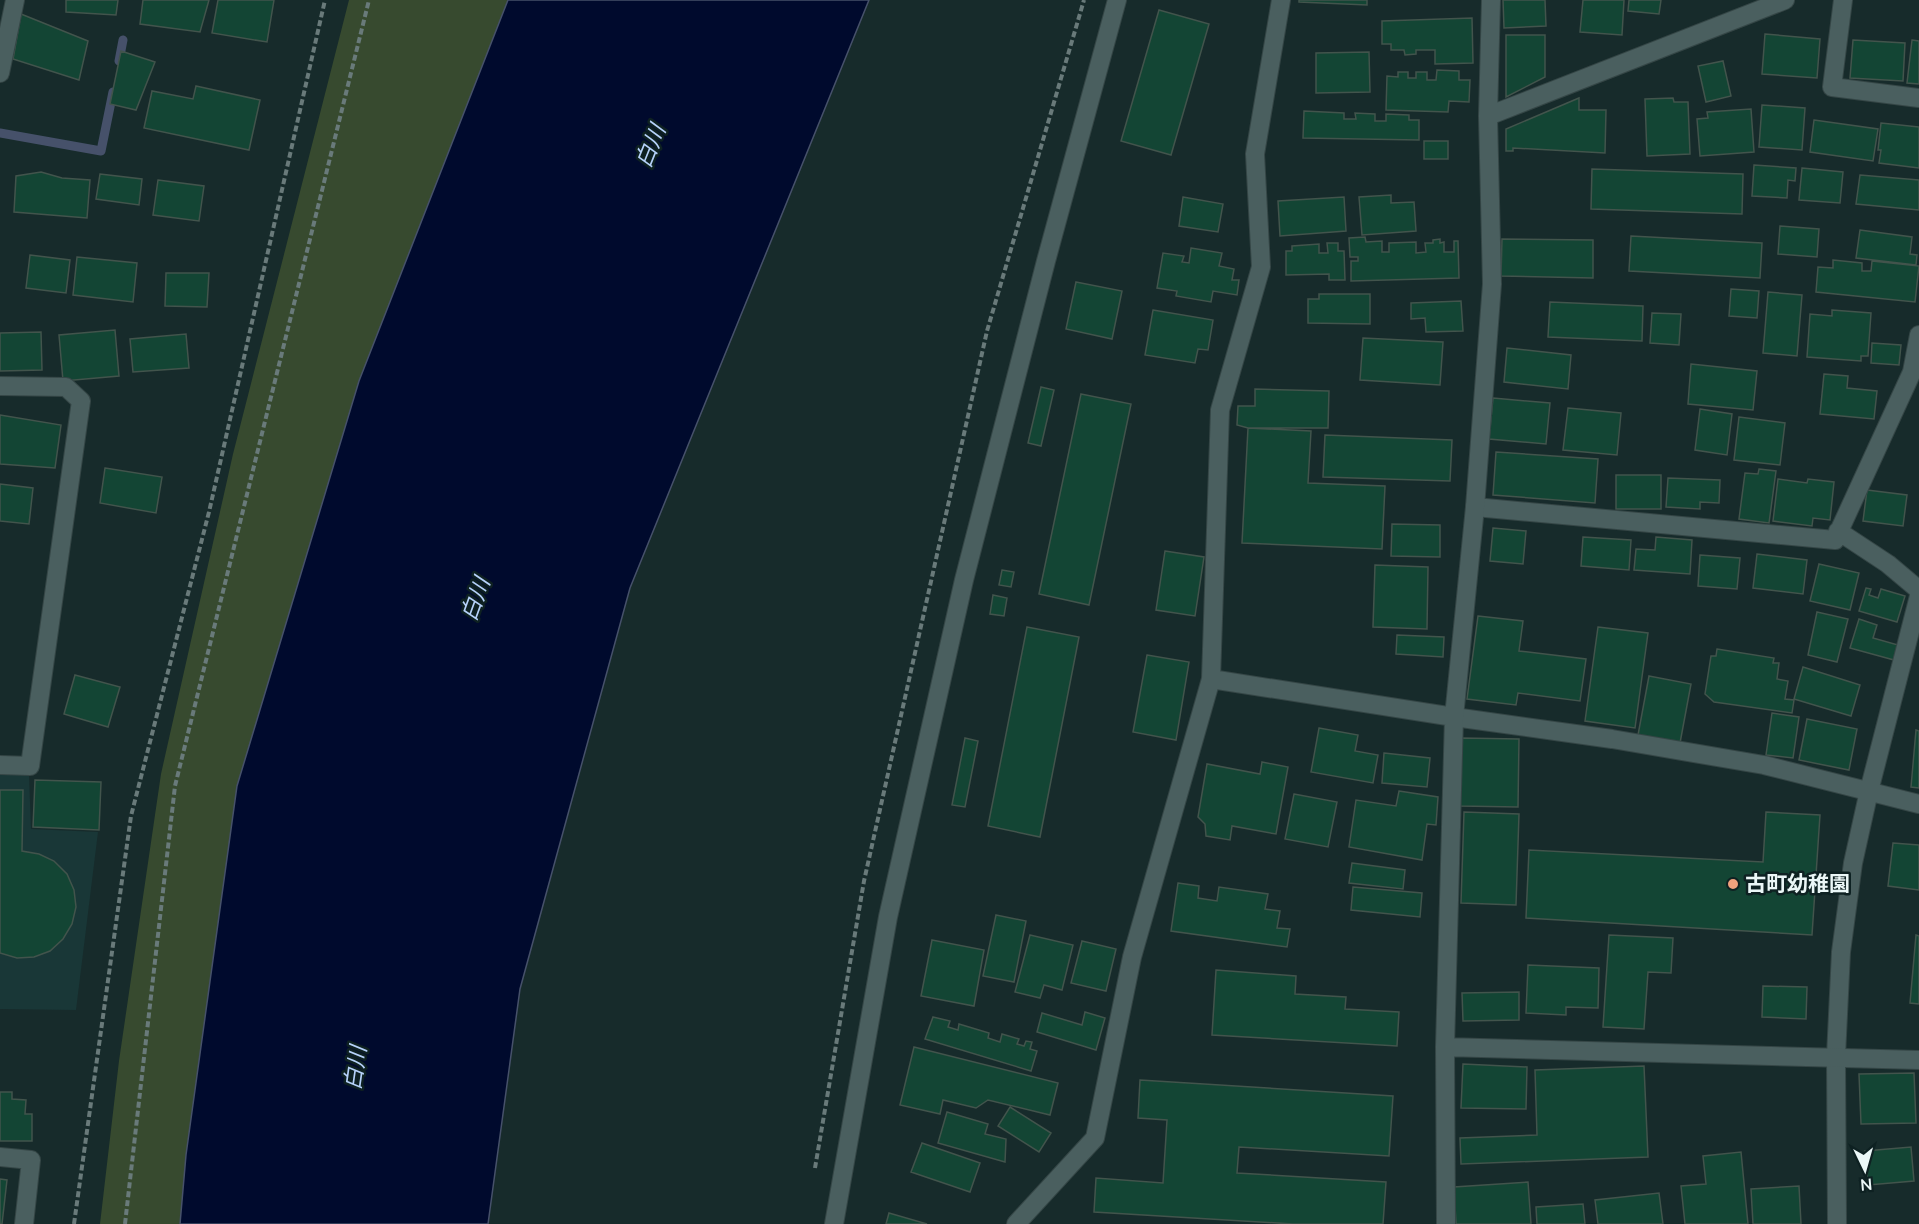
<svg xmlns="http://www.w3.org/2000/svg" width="1919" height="1224" font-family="'Nunito Sans','Noto Sans JP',sans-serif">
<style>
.built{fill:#193737}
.green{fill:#374a2f}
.water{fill:#000a2d;stroke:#46516a;stroke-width:1.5}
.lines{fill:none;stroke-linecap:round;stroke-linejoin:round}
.stream{stroke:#46516a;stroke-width:9}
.building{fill:#134534;stroke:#42544c;stroke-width:1.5}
.service-casing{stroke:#354646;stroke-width:20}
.minor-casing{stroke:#354646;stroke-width:20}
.path{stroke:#697a7a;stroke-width:4;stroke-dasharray:6 3;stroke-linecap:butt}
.service{stroke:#4a5f5f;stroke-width:18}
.minor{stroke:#4a5f5f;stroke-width:18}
.poi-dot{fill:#f1a17d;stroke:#0e2122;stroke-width:2}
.labels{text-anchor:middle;stroke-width:5;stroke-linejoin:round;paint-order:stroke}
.poi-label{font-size:21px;font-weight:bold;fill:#ebf7f7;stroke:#0e2122;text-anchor:start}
.water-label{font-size:22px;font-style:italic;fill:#b6d2fa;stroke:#0e2122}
</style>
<rect width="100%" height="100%" fill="#172b2b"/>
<path class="built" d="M0,775h29l2,54 67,3 -22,178 -76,-1z"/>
<path class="green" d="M349,0h159l-149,381 -122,405 -49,438h-88l19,-163 42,-287 72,-320z"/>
<path class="water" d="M508,0h361l-239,588 -110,401 -32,235h-308l6,-69 51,-369 122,-405z"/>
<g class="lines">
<path class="stream" d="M119,61l4,-21
M0,133l101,18 12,-59"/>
</g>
<path class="building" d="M66,0h52l-2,15 -50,-3z
M143,0h66l-9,32 -60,-8z
M218,0h56l-7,42 -55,-9z
M1299,0h68v5l-68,-3z
M1503,0h42l1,26 -42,2z
M1583,0h41l-2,35 -42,-3z
M1629,0h32l-2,14 -31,-3z
M1159,10l50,14 -38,131 -50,-14z
M21,14l67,27 -9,39 -66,-21z
M1472,18l1,45 -38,1v-14h-19v4l-11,1 -1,-5h-13v-6h-9v-23z
M1765,34l55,5 -3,39 -55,-4z
M1506,35h39v42l-39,20z
M1853,40l52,3 -2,38 -53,-3z
M1912,40l7,1v43l-12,-1z
M121,51l34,11 -19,48 -26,-6z
M1369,52l1,40 -54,1v-40z
M1723,61l8,35 -25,6 -8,-36z
M1437,70l22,1v9h11l-1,22 -20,-1 -1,11 -62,-2 1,-34 11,1v-5h10v6h8v-6h11v8h9z
M196,86l64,14 -11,50 -105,-22 8,-37 41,8z
M1579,98v12h27l-1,43 -92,-5v3h-7v-22z
M1673,98l1,4h14l2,52 -43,2 -2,-57z
M1762,105l43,3 -3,42 -43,-3z
M1751,109l3,43 -54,4 -3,-37 11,-1 -1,-6z
M1304,111l40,2v6h12l-1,-6 20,1v7h11v-7l23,1v5h10v20l-116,-2z
M1814,120l64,9 -5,32 -63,-9z
M1881,123l38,4v41l-40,-5 2,-13h-3z
M1424,141h24v18h-24z
M1754,165l42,3 -1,13 -7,-1 -1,18 -35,-2z
M1802,168l41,4 -3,31 -41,-3z
M1592,169l151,5 -1,40 -151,-5z
M41,172l21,6 28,2 -3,38 -73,-6 2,-36z
M100,174l42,5 -3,26 -43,-6z
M1860,175l59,5v30l-63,-6z
M158,180l46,6 -5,35 -46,-6z
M1391,195v8l23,-1 2,29 -54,4 -3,-38z
M1183,197l40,7 -5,28 -39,-6z
M1344,197l2,34 -66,5 -2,-35z
M1780,226l39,3 -2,28 -39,-3z
M1860,230l52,7 -2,17 7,1 -1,10 -60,-7z
M1631,236l131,7 -2,35 -131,-7z
M1365,237l1,5 16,-1v11h7v-9l27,-1v11l10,-1 -1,-9h8v-3l7,-1v4l4,-1v10h10v-11h4l1,37 -108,3v-20h7v-4h-8l-1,-19z
M1502,239l91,1v38l-92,-2z
M1327,243h11v8h6l1,29h-16v-6l-43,1v-24h6v-5l27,-2v9h9z
M1191,248l31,5 -3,13 15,3 -2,11h7l-2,15 -24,-4 -2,11 -35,-6 1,-5 -20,-3 6,-35 21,3 -2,6 7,1z
M30,255l40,5 -4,33 -40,-5z
M77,257l60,6 -4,39 -60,-7z
M1833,260l29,3v8h9l1,-10 47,5 -4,36 -99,-10 2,-25 15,1z
M166,273h43l-2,34 -42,-1z
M1076,282l46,9 -10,48 -46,-10z
M1731,289l28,2 -2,27 -28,-2z
M1768,292l34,3 -5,61 -34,-3z
M1319,294h51v30l-62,-1v-24h11z
M1461,301l2,30 -37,1 -1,-14 -14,1v-16z
M1550,302l93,4 -1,35 -94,-4z
M1153,310l60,10 -5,30 -10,-1 -3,14 -50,-8z
M1832,310l39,3 -3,43h-7v5l-54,-4 3,-43 22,2z
M1652,313l29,1 -2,31 -29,-2z
M115,330l4,46 -56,5 -4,-46z
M41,332l1,38 -42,1v-38z
M186,334l3,34 -56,4 -3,-33z
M1363,338l80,4 -3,43 -80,-5z
M1872,343l29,2 -2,20 -28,-2z
M1507,348l64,7 -3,34 -64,-7z
M1691,364l66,7 -4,39 -65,-6z
M1824,374l24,2 -1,12 30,3 -3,28 -54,-5z
M1041,387l13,3 -13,56 -13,-3z
M1255,389l74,2 -1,37h-80l-11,-3 1,-19h17z
M1081,394l50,10 -42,201 -50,-11z
M1493,398l57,5 -4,41 -57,-5z
M1568,408l53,5 -4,42 -54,-5z
M1700,409l32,5 -5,41 -32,-5z
M0,415l61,10 -6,43 -55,-4z
M1739,417l46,6 -5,42 -46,-5z
M1248,428l63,3 -3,52 77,3 -3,63 -140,-6z
M1325,435l127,5 -2,41 -127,-4z
M1496,452l102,7 -3,44 -102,-8z
M105,468l57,9 -6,36 -56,-10z
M1759,469l17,2 -7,52 -30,-4 6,-46 13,1z
M1616,475h45v34h-45z
M1668,478l52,2 -1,23 -19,-1v7l-34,-2z
M1778,479l29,4 1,-4 26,3 -4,38 -17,-2 -1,8 -39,-5z
M0,484l33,4 -4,36 -29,-3z
M1867,490l40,5 -4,31 -40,-5z
M1392,524l48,1v32l-49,-1z
M1493,528l33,3 -3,33 -33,-3z
M1583,537l48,3 -2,30 -48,-4z
M1656,537l36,3 -2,34 -56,-4 2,-21 19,1z
M1165,551l39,6 -9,59 -39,-6z
M1757,554l50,6 -4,34 -50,-6z
M1700,555l40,3 -3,31 -39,-3z
M1819,564l40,9 -9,37 -40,-9z
M1375,565l53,2 -1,62 -54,-2z
M1002,570l12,2 -3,15 -12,-2z
M1866,588l5,1 -2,6 9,3 3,-9 24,7 -8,26 -38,-11z
M993,595l14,3 -3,18 -14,-2z
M1817,612l31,7 -11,43 -29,-7z
M1478,616l45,5 -4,30 67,8 -6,42 -62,-8 -2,12 -49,-6z
M1859,619l18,6 -4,13 25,7 -4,15 -44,-12z
M1027,627l52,10 -39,200 -52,-11z
M1598,627l50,6 -13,95 -50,-7z
M1397,635l47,2 -1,20 -47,-3z
M1717,649l57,9 -1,5h6l-2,16 11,2 -3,18 9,1 -2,13 -78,-11 -9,-8 6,-38h5z
M1147,655l42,7 -13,78 -43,-8z
M1803,667l57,18 -9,31 -57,-17z
M75,675l45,12 -12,40 -44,-13z
M1649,676l42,8 -11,59 -42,-8z
M1772,713l27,4 -6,41 -27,-3z
M1807,719l50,10 -8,41 -50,-10z
M1319,728l39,7 -3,16 23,4 -5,28 -62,-11z
M1916,730l3,1v57l-8,-1z
M965,738l13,3 -13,66 -13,-2z
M1461,738l58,1 -1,68 -58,-1z
M1384,753l46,5 -3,29 -45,-4z
M1262,762l26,5 -12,67 -44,-8 -2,14 -24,-4 -1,-12 -7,-7 9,-53 53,10z
M35,780l66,2 -2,48 -66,-3z
M0,790h23l-1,61 17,3 15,7 13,13 7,16 2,17 -4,17 -9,15 -13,12 -16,6 -17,1 -17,-5z
M1399,791l39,6 -2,28 -9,-1 -5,36 -73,-13 7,-47 40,6z
M1294,794l43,8 -9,45 -43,-8z
M1464,812l55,2 -3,91 -55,-2z
M1766,812l54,3 -8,120 -286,-17 3,-68 234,12z
M1893,843l26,2v45l-31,-4z
M1352,863l53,7 -2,19 -54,-6z
M1178,883l21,3 -1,12 19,3 2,-14 49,7 -3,15 15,2 -3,17 13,1 -3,18 -116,-16z
M1353,887l69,6 -2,24 -69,-7z
M996,915l30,6 -12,61 -31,-6z
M1030,935l43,10 -11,45 -18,-5 -4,13 -25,-6z
M1609,935l64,3 -2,35 -23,-1 -4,57 -41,-2z
M1916,935l3,1v68l-9,-1z
M932,940l52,10 -10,56 -53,-10z
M1082,941l34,8 -10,42 -35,-8z
M1528,965l71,3 -1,40 -32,-1v8l-40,-2z
M1216,970l80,6 -1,18 51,3 -1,12 54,3 -2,34 -185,-11z
M1763,986l44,1 -1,32 -44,-2z
M1519,992v28l-56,1 -1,-28z
M1085,1012l20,6 -9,32 -59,-18 5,-19 40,12z
M933,1017l17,4 -2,6 10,3 1,-6 30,9 -1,5 12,4 2,-8 17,5 -2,5 7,2 2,-5 6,1 -2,7 7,2 -6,20 -106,-32z
M914,1047l144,36 -8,32 -62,-15 -12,8 -33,-8 -3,14 -40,-9z
M1463,1064l64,3 -1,42 -65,-1z
M1644,1066l4,91 -187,7 -1,-26 77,-3 -2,-65z
M1914,1073l2,50 -55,1 -2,-50z
M1140,1080l253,16 -4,60 -150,-9 -2,26 149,9 -3,42h-90l-199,-12 2,-34 67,5 4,-63 -29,-2z
M0,1092h12v7l14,1 -1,14h7v27h-32z
M1010,1107l41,26 -12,19 -41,-26z
M947,1112l41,12 -3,10 21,5 -1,23 -67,-19z
M922,1143l58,20 -10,29 -59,-20z
M1911,1147l3,34 -46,4 -3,-34z
M1741,1152l7,72h-63l-4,-38 25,-2 -3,-28z
M0,1179l7,1 -5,44h-2z
M1528,1182l3,42h-75l-2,-37z
M1799,1186l2,38h-48l-2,-35z
M1659,1193l4,31h-65l-3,-24z
M1583,1204l2,20h-48l-1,-17z
M889,1213l38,11h-41z"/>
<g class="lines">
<g class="service-casing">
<path id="service" d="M1475,507l360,33 77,-168 7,-37
M1838,531l50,33 31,26
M1454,717l158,22 152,26 155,39
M1837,1224l-1,-168 5,-104 12,-89 16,-72 50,-195"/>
</g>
<g class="minor-casing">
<path id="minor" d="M1843,0l-11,87 87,11
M0,73l15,-73
M1488,116l297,-116
M0,386l66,1 15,14 -51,365 -30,-1
M1211,679l243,38
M1445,1047l474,13
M0,1157l31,3 -7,64
M834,1224l54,-307 76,-337 82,-319 71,-261
M1016,1224l79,-86 37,-181 79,-278 9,-269 41,-143 -6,-113 26,-154
M1446,1224l-1,-177 9,-330 21,-210 17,-223 -4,-168 3,-116"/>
</g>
<path class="path" d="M815,1168l49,-287 123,-550 97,-331
M74,1224l57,-408 78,-304 116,-512
M125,1224l50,-438 194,-786"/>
<use href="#service" class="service"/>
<use href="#minor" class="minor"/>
</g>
<circle class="poi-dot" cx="1733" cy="884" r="6"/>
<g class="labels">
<g class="poi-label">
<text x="1745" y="891">古町幼稚園</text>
</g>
<g class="water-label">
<text transform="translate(650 146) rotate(-68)" y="8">白川</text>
<text transform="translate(475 599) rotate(-70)" y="8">白川</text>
<text transform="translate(355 1068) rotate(-82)" y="8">白川</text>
</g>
</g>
<g transform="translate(1865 1170) rotate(175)" stroke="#0e2122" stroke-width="4.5" paint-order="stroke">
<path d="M0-4.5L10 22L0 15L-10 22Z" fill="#ebf7f7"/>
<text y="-9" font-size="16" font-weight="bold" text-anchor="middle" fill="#ebf7f7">N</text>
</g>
</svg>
